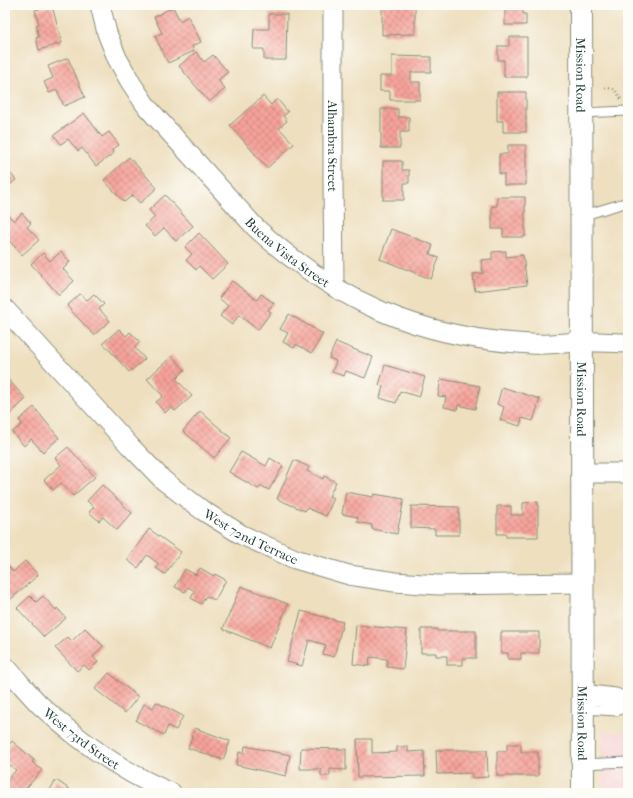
<svg xmlns="http://www.w3.org/2000/svg" width="633" height="798" font-family="'IM FELL French Canon',serif">
<style>
.built{fill:#f7cfd2}
.building{fill:url(#building-cross-hatch)}
.lines{fill:none;stroke-linecap:round;stroke-linejoin:round}
.service-casing{stroke:#868e7a;stroke-width:11}
.minor-casing{stroke:#868e7a;stroke-width:21}
.secondary-casing{stroke:#868e7a;stroke-width:24}
.path{stroke:#868e7a;stroke-width:2.5;stroke-dasharray:1 3;stroke-linecap:butt}
.service{stroke:#fff;stroke-width:9}
.minor{stroke:#fff;stroke-width:19}
.secondary{stroke:#fff;stroke-width:22}
.labels{text-anchor:middle;stroke-width:3;stroke-linejoin:round;paint-order:stroke}
.street-label{font-size:13px;fill:#1f3d34;stroke:#fdfcf7}
</style>
<defs>
<pattern id="building-cross-hatch" width="8" height="8" patternUnits="userSpaceOnUse"><rect width="8" height="8" fill="#f7a39a"/><path d="M0 0l8 8M0 8l8-8" fill="none" stroke="#c7867e"/></pattern>
</defs>
<rect width="100%" height="100%" fill="#fdfcf7"/>
<filter id="ink" filterUnits="userSpaceOnUse"><feTurbulence type="fractalNoise" baseFrequency=".025" numOctaves="2"/><feDisplacementMap in="SourceGraphic" scale="8" xChannelSelector="R" yChannelSelector="G"/><feConvolveMatrix kernelMatrix="1 2 1 2 8 2 1 2 1" color-interpolation-filters="sRGB"/></filter>
<filter id="wash" filterUnits="userSpaceOnUse"><feTurbulence type="fractalNoise" baseFrequency=".012" numOctaves="4" result="noise"/><feDisplacementMap in="SourceGraphic" scale="16" xChannelSelector="R" yChannelSelector="G"/><feGaussianBlur stdDeviation="0.9" result="paint"/><feColorMatrix in="noise" values="0 0 0 0 0 0 0 0 0 0 0 0 0 0 0 0 0 1.4 0 .05"/><feComposite in="paint" operator="in"/></filter>
<g filter="url(#wash)">
<rect width="100%" height="100%" fill="#eedfbf"/>
<path class="built" d="M603,732h25v61h-25z"/>
<g id="blocks">
<path class="building" d="M382,5h33v29l-33,1z
M493,5h30v9h3v11h-21v-16l-12,-1z
M52,6l10,37 -23,7 -3,-12 3,-1 -3,-12 3,-1 -4,-14z
M173,7l7,14 8,-5 13,26 -9,4 2,5 -26,12 -13,-27 7,-3 -8,-16z
M269,14h18l-1,46h-22v-11h-11l1,-20h15z
M509,37h18v40h-23v-17h-6v-14h11z
M196,52l8,10 9,-7 15,17 -10,8 7,9 -16,13 -30,-36z
M392,56l39,1v15h-20v10h9v18h-30v-9h-10v-15h12z
M68,58l17,39 -21,9 -7,-16 -8,3 -5,-11 9,-4 -5,-12z
M497,92h29v40h-23v-11h-6z
M263,96l8,9 6,-6 11,13 -5,4 4,5 -8,7 15,16 -27,24 -37,-43z
M381,109h17v8h11v15h-9v16h-19z
M84,113l18,24 7,-5 10,13 -7,5 2,3 -18,13 -14,-18 -4,3 -10,-12 -7,5 -7,-9z
M508,145h18v40h-22v-11h-5v-20h9z
M129,157l28,31 -17,15 -7,-8 -9,7 -20,-22z
M383,161h19v9h7v13h-5v17h-21z
M5,167l11,13 -11,9z
M165,195l28,31 -17,15 -12,-13 -9,8 -10,-10 10,-9 -6,-7z
M497,197h28v40h-22v-8h-11v-23h5z
M22,213l9,10 -4,4 12,13 -17,15 -17,-19v-19l3,-2 6,6z
M391,229l42,16 -3,9 9,4 -8,21 -51,-20z
M199,233l29,31 -16,15 -13,-13 -3,4 -10,-10 6,-6 -7,-7z
M506,251v6l17,-2 4,30 -52,6 -2,-17 10,-1 -2,-13 11,-1v-7z
M61,252l9,10 -7,7 11,12 -15,14 -28,-31 12,-11 7,8z
M232,281l25,19 4,-6 13,9 -6,7 3,2 -13,18 -19,-15 -7,10 -12,-9 8,-10 -9,-8z
M80,294l7,6 7,-6 10,10 -5,5 11,12 -16,14 -27,-29z
M289,314l34,20 -11,19 -16,-9 -2,4 -11,-6 5,-9 -8,-4z
M119,329l7,7 4,-4 10,10 -6,5 11,12 -16,13 -26,-29z
M336,342l37,15 -8,21 -19,-7 -2,5 -12,-4 4,-11 -7,-3z
M172,356l13,14 -9,9 16,17 -17,15 -4,-4 -6,6 -9,-11 7,-6 -16,-17z
M385,365l40,12 -6,20 -19,-6 -4,12 -16,-5 3,-12 -4,-1z
M5,376l21,23 -21,20z
M441,379l39,7 -5,23 -17,-4 -1,5 -13,-3 2,-10 -8,-1z
M502,387l38,12 -7,22 -11,-3 -2,8 -20,-6 4,-13 -7,-3z
M34,407l25,31 -16,14 -12,-13 -7,7 -12,-14 10,-8 -3,-4z
M200,411l31,27 -17,20 -31,-27z
M68,447l27,30 -22,19 -12,-13 -8,7 -9,-10 17,-15 -6,-7z
M241,452l25,14 4,-8 13,8 -14,24 -8,-4 -3,3 -29,-17z
M294,460l15,7 -2,4 16,8 1,-3 12,6 -7,14 5,2 -8,18 -19,-8 -2,3 -28,-12z
M102,485l30,28 -15,17 -14,-13 -4,4 -10,-9 5,-5 -7,-6z
M346,492l27,5 1,-3 30,5 -7,35 -25,-5v-4l-15,-3 1,-5 -16,-3z
M538,502v35h-32v-3h-9v-28h14v9h12v-12z
M411,506l48,1v28h-24v-6l-24,-1z
M149,529l32,23 -16,22 -9,-6 3,-4 -12,-9 -9,13 -11,-8z
M25,561l13,14 -28,25 -5,-6v-32l8,10z
M200,568l14,8 1,-2 11,6 -11,20 -9,-4 -5,8 -10,-6 4,-7 -7,-4 -3,5 -10,-5 10,-18 11,6z
M241,586l47,18 -18,44 -47,-19z
M30,596l6,6 7,-6 13,14 1,-2 9,10 -22,19 -27,-29z
M301,611l42,11 -9,35 -11,-3 3,-9 -17,-5 -7,26 -15,-4z
M356,625l51,5 -4,39 -16,-2v-8l-17,-2 -1,9 -16,-2z
M85,628l18,18 -10,11 5,5 -9,8 -5,-5 -7,6 -22,-23 13,-11 4,4z
M421,629h16v2h39v27h-13v7h-16v-9h-11v-3h-15z
M501,632h38v21h-18v6h-13v-6h-7z
M109,673l29,24 -13,16 -30,-24z
M156,702l27,14 -7,14 -8,-4 -4,9 -28,-14 8,-17 9,4z
M195,728l35,13 -7,19 -35,-12z
M357,739h15v14l25,-1v-5l11,-1v6l16,-1 1,25 -67,1z
M12,741l22,19 -2,2 10,8 -20,23h-14l-3,-2v-8l11,-13 -11,-9v-11z
M507,744h14v8h17v24h-41v-25h10z
M245,746l45,9 -4,21 -50,-11 3,-13 5,1z
M301,748l45,1v21l-16,-1v7h-9v-7h-21z
M436,750h51l1,27 -16,1v-5l-35,1z
M56,780l19,13h-27z"/>
</g>
</g>
<g filter="url(#ink)">
<use href="#blocks" fill-opacity="0" stroke="#868e7a" stroke-width="1"/>
<g class="lines">
<g class="service-casing">
<path id="service" d="M581,113l47,-2
M581,216l47,-14
M583,709l34,2 11,-5
M582,764l46,-2"/>
</g>
<g class="minor-casing">
<g id="minor">
<path id="s1" d="M100,5l7,28 10,25 14,25 16,24 108,120c82,75 164,111 276,117 16,1 32,-1 48,-2 16,-1 33,1 49,1"/>
<path id="s2" d="M333,5v174l1,108"/>
<path id="s3" d="M5,309l125,137 33,34 39,30 40,25 53,24 54,16 46,7 43,3 143,-2"/>
<path d="M581,473h47"/>
<path id="s4" d="M5,666c12,13 23,27 35,39 39,36 83,68 132,88"/>
<path d="M582,694l33,4 13,6"/>
</g>
</g>
<g class="secondary-casing">
<g id="secondary">
<path id="s5" d="M581,5l2,788"/>
</g>
</g>
<path class="path" d="M605,88c11,0 10,2 16,11"/>
<use href="#service" class="service"/>
<use href="#minor" class="minor"/>
<use href="#secondary" class="secondary"/>
</g>
</g>
<g class="labels">
<g class="street-label">
<text dy="5" stroke="none"><textPath href="#s5" startOffset="70">Mission Road</textPath></text>
<text dy="5" stroke="none"><textPath href="#s2" startOffset="141">Alhambra Street</textPath></text>
<text dy="5" stroke="none"><textPath href="#s1" startOffset="316">Buena Vista Street</textPath></text>
<text dy="5" stroke="none"><textPath href="#s5" startOffset="394">Mission Road</textPath></text>
<text dy="5" stroke="none"><textPath href="#s3" startOffset="338">West 72nd Terrace</textPath></text>
<text dy="5" stroke="none"><textPath href="#s5" startOffset="718">Mission Road</textPath></text>
<text dy="5" stroke="none"><textPath href="#s4" startOffset="106">West 73rd Street</textPath></text>
</g>
</g>
<rect width="633" height="798" fill="none" stroke="#fdfcf7" stroke-width="20"/>
</svg>
